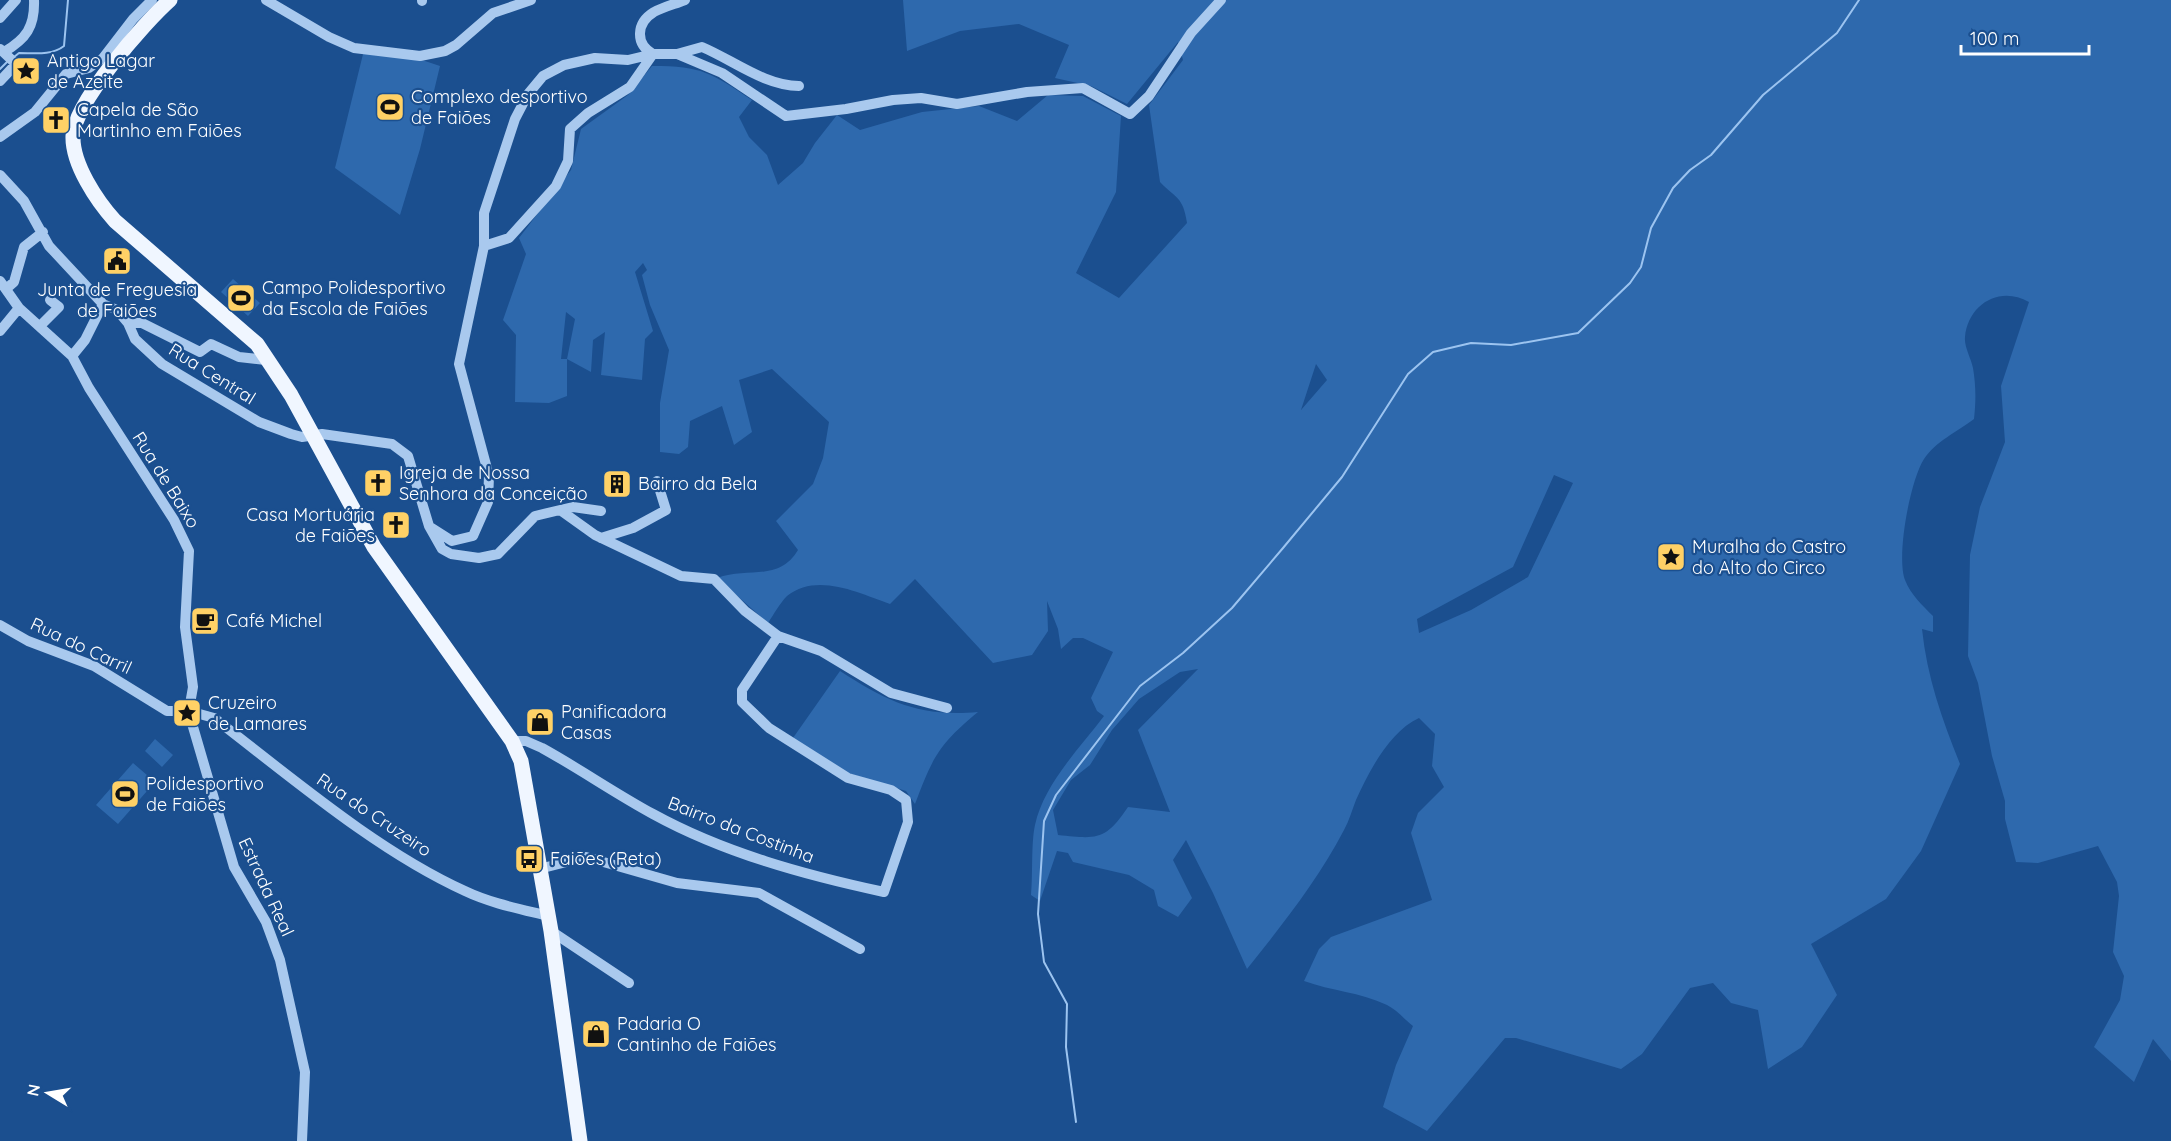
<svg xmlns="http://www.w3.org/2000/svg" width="2171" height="1141" font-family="Quicksand,sans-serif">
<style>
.green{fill:#2e69ad;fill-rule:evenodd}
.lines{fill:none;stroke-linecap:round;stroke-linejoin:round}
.stream{stroke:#9cc4f0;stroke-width:2}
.minor{stroke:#a9c9ee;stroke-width:10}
.major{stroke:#f0f6ff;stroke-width:15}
.labels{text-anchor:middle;stroke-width:4.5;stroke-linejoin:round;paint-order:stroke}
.poi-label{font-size:18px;fill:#fff;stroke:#1b4f8f;text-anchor:start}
.street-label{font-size:18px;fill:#fff;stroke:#1b4f8f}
</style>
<rect width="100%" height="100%" fill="#1b4f8f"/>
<path class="green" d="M903,0h1268v1061l-18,-22 -19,43 -40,-35 26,-47 4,-24 -11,-24 6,-56 -2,-14 -19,-36 -60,17 -22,-1 -11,-43v-18l-13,-45 -14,-73 -10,-27 2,-101 10,-48 25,-65 -4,-56 28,-84c-29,-17 -61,2 -64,35 -1,10 6,21 8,31 3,18 3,33 1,51 -16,12 -39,23 -50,40 -14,22 -28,97 -19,121 6,15 17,25 28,36v16l-11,-3c5,48 20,90 38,135l-39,87 -35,48 -75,45 26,51 -35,52 -34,22 -10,-59 -27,-7 -18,-20 -23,5 -48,66 -21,15 -105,-31h-11l-78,93 -44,-24 13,-42 17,-39c-8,-6 -16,-16 -26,-21 -27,-13 -56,-14 -83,-24l15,-32 12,-12 101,-37 -21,-67 7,-20 26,-26 -12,-21 3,-32 -16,-16c-29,13 -50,53 -63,82 -4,10 -7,21 -12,30 -26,50 -62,95 -97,139l-34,-76 -27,-53 -13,20 19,38 -14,19 -20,-11 -4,-16 -25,-15 -56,-13 -5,-9 -11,-2 -17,50 -9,-6c2,-21 0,-52 4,-70 9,-41 44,-76 69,-109l-7,-5 -6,-13 22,-46 -30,-14h-10l-12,11 -3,-20 -11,-28 1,30 -16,24 -39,8 -78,-84 -25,25c-31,-11 -73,-32 -103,-8 -7,7 -13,18 -19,27l-51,-45c31,-11 62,4 81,-28l-22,-29 37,-37 10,-26 6,-36 -57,-53 -33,11 13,52 -18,13 -12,-39 -32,15 -2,26 -9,7 -19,-2v-49l9,-53 -19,-45 -8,-30 5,-5 -4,-7 -8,9 18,59 -8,8 -3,41 -41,-5 4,-43 -12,8 -2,32 -24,-13v37l-18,7 -34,-1 1,-67 -13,-15 23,-66 -7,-16 52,-68 10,-41 47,-34 24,-29c51,0 59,7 100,34l-13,17 10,20 18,18 11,30 25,-22 12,-20 22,-28 23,15 62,-18 57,-6 38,15 31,-26 35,1 38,20 -5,76 -40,81 43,25 68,-75c-4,-27 -11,-24 -27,-41l-11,-77 34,-45 -5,-18 -51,62 -36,-18 -36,-8 14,-33 -50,-21 -59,7 -53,20zM566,312l9,7 -8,40h-6zM1316,364l11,16 -26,30zM1554,475l19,8 -45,94 -57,33 -52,23 -2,-14 96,-52zM1198,669l-60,61 32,82 -42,-5c-23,34 -31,32 -70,28l-5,-25 18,-30 19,-15 22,-35 27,-31 41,-27z
M365,46l42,9 33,11 -20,83 -20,66 -65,-47z
M233,279l27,24 -12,13 -27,-24z
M840,671c48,31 79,46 138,41 -40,33 -45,45 -63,92l-9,-13 -58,-18 -55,-35z
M155,739l18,16 -11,12 -17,-16z
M133,763l22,19 -37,42 -22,-19z"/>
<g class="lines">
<path class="stream" d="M14,57l5,-4c15,0 32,3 45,-7l4,-46
M0,69l7,-7
M1076,1122l-10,-75 1,-43 -23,-42 -6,-48 6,-93 12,-26 84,-109 43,-33 49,-45 51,-60 59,-71 66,-103 25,-22 38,-9 40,2 67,-12 52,-50 11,-16 10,-39 22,-40 17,-18 21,-15 52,-60 74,-62 22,-33"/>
<path class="minor" d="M266,0l63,37 25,11 66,8 25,-5 11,-6 37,-32 38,-13
M422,1v-1
M0,18l16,-18
M4,52c22,-13 31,-25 30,-52
M653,54c-18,-10 -17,-31 1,-42 9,-5 21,-8 31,-12
M677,54l25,-7c31,13 63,39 97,39
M0,81l16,-17 -16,-15
M0,137l35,-25 31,-38 23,-6 14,-10 30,-39 19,-19
M0,175l24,26 25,45 54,58 14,6 11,13 7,16 27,25 97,58 32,12 11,3 20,-3 70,10 16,12 21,70 13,23 9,5 28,4 19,-4 37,-38 25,-6 35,25 86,41 33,3 31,32 33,25 -36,54v12l27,26 79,50 43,12 15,10 2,22 -24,70c-79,-17 -160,-39 -231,-78 -37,-20 -73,-45 -111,-66l-16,-7h-14
M484,246v-33l31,-94 13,-25 15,-18 21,-11 31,-7 33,2 25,-6h24l45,19 64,43 60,-7 47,-9 28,-2 36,6 70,-12 56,-4 47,26 19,-18 42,-63 30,-33
M0,281l19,27 53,48 17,32 85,132 15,31 -4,76 8,60 -3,17
M6,289l8,-7 10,-35 19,-15
M128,323h14l58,29 11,-8 28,13 27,3
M40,326l19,-19 -9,-7
M0,331l19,-23
M72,356l13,-16 18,-36
M560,510l13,-3 28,4
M430,527l22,14 21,-5 15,-34 1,-26 -30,-112 25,-118 25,-8 47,-52 12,-25 2,-32 18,-16 42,-26 23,-33
M601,538l32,-10 33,-18 -9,-29
M0,625l28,16 66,25 73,45h14
M778,636l43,15 70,42 56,15
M196,713l18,5c77,59 163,133 251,173 25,12 55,18 83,25
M191,720l43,147 32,55 14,38 25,112 -3,69
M539,869l47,-12 91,26 82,10 101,56
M551,931l78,52"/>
<path class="major" d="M170,0c-26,23 -96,103 -97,136 -1,28 24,65 42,85l142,123 34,51 83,152 138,194 9,20 30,170 29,210"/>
</g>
<defs>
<g id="sight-square" transform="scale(1.5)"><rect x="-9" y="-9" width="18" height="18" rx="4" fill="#ffd166" stroke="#1b4f8f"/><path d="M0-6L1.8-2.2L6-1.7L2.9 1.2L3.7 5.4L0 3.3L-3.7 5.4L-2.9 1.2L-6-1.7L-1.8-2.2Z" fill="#111"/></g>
<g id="stadium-square" transform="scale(1.5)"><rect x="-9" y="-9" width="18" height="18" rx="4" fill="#ffd166" stroke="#1b4f8f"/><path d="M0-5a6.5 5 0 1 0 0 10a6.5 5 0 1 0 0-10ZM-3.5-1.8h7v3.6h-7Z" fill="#111"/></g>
<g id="church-square" transform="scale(1.5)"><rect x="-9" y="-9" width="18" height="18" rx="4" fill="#ffd166" stroke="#1b4f8f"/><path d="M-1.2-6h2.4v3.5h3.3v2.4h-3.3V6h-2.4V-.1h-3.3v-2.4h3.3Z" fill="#111"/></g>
<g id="civic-square" transform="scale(1.5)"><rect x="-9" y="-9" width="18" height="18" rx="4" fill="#ffd166" stroke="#1b4f8f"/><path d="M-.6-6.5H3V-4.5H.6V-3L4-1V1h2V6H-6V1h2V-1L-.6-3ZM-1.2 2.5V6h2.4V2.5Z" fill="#111"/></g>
<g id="building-square" transform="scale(1.5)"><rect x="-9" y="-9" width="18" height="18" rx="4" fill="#ffd166" stroke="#1b4f8f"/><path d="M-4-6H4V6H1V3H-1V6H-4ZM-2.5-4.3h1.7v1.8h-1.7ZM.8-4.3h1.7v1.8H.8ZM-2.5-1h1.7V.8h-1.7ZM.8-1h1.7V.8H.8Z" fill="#111"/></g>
<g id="cafe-square" transform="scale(1.5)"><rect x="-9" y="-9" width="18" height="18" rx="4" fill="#ffd166" stroke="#1b4f8f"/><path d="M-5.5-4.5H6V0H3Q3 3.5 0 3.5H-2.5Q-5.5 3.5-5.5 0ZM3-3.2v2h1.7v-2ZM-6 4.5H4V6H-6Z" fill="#111"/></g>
<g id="shop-square" transform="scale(1.5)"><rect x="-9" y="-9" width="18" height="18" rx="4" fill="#ffd166" stroke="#1b4f8f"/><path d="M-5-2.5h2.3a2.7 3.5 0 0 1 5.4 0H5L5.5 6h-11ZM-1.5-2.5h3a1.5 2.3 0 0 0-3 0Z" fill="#111"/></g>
<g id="bus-square" transform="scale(1.5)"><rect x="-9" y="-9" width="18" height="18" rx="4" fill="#ffd166" stroke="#1b4f8f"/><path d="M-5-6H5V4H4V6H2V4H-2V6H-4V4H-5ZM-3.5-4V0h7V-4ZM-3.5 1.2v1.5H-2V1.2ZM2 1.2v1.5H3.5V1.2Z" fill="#111"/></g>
</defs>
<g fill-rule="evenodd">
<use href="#sight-square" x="26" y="71"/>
<use href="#stadium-square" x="390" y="107"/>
<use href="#church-square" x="56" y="120"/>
<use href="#civic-square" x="117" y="261"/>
<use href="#stadium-square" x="241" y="298"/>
<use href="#church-square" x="378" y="483"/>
<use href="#building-square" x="617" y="484"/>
<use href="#church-square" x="396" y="525"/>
<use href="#sight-square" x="1671" y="557"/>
<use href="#cafe-square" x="205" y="621"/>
<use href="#sight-square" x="187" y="713"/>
<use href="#shop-square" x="540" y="722"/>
<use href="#stadium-square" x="125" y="794"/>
<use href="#bus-square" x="529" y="859"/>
<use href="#shop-square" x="596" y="1034"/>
</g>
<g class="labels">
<g class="poi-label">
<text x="47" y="67">Antigo Lagar<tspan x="47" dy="21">de Azeite</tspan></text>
<text x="411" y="103">Complexo desportivo<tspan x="411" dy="21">de Faiões</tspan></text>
<text x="77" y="116">Capela de São<tspan x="77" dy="21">Martinho em Faiões</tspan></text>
<text x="262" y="294">Campo Polidesportivo<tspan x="262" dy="21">da Escola de Faiões</tspan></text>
<text x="117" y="296" text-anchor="middle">Junta de Freguesia<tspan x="117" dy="21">de Faiões</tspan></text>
<text x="399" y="479">Igreja de Nossa<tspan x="399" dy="21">Senhora da Conceição</tspan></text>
<text x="638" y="490">Bairro da Bela</text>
<text x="375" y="521" text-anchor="end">Casa Mortuária<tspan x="375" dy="21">de Faiões</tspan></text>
<text x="1692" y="553">Muralha do Castro<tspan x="1692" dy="21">do Alto do Circo</tspan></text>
<text x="226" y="627">Café Michel</text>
<text x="208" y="709">Cruzeiro<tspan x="208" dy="21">de Lamares</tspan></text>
<text x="561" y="718">Panificadora<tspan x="561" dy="21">Casas</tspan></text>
<text x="146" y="790">Polidesportivo<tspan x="146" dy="21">de Faiões</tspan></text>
<text x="550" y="865">Faiões (Reta)</text>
<text x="617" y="1030">Padaria O<tspan x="617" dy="21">Cantinho de Faiões</tspan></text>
</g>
<g class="street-label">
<text transform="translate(212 374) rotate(32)" y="6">Rua Central</text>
<text transform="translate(166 480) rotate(58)" y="6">Rua de Baixo</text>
<text transform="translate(81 646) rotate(25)" y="6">Rua do Carril</text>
<text transform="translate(374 815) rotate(34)" y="6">Rua do Cruzeiro</text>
<text transform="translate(741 830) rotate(21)" y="6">Bairro da Costinha</text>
<text transform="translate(266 887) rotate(65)" y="6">Estrada Real</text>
</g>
</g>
<g transform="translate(48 1093) rotate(281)" stroke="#1b4f8f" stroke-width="4.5" paint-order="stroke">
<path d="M0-4.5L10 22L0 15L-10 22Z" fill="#ffffff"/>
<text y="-9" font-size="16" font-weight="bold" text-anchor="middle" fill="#ffffff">N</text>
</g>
<path d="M1961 45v9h128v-9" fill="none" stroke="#ffffff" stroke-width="3"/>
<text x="1970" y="45" font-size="18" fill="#ffffff" stroke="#1b4f8f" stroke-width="4.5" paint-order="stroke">100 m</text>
</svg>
